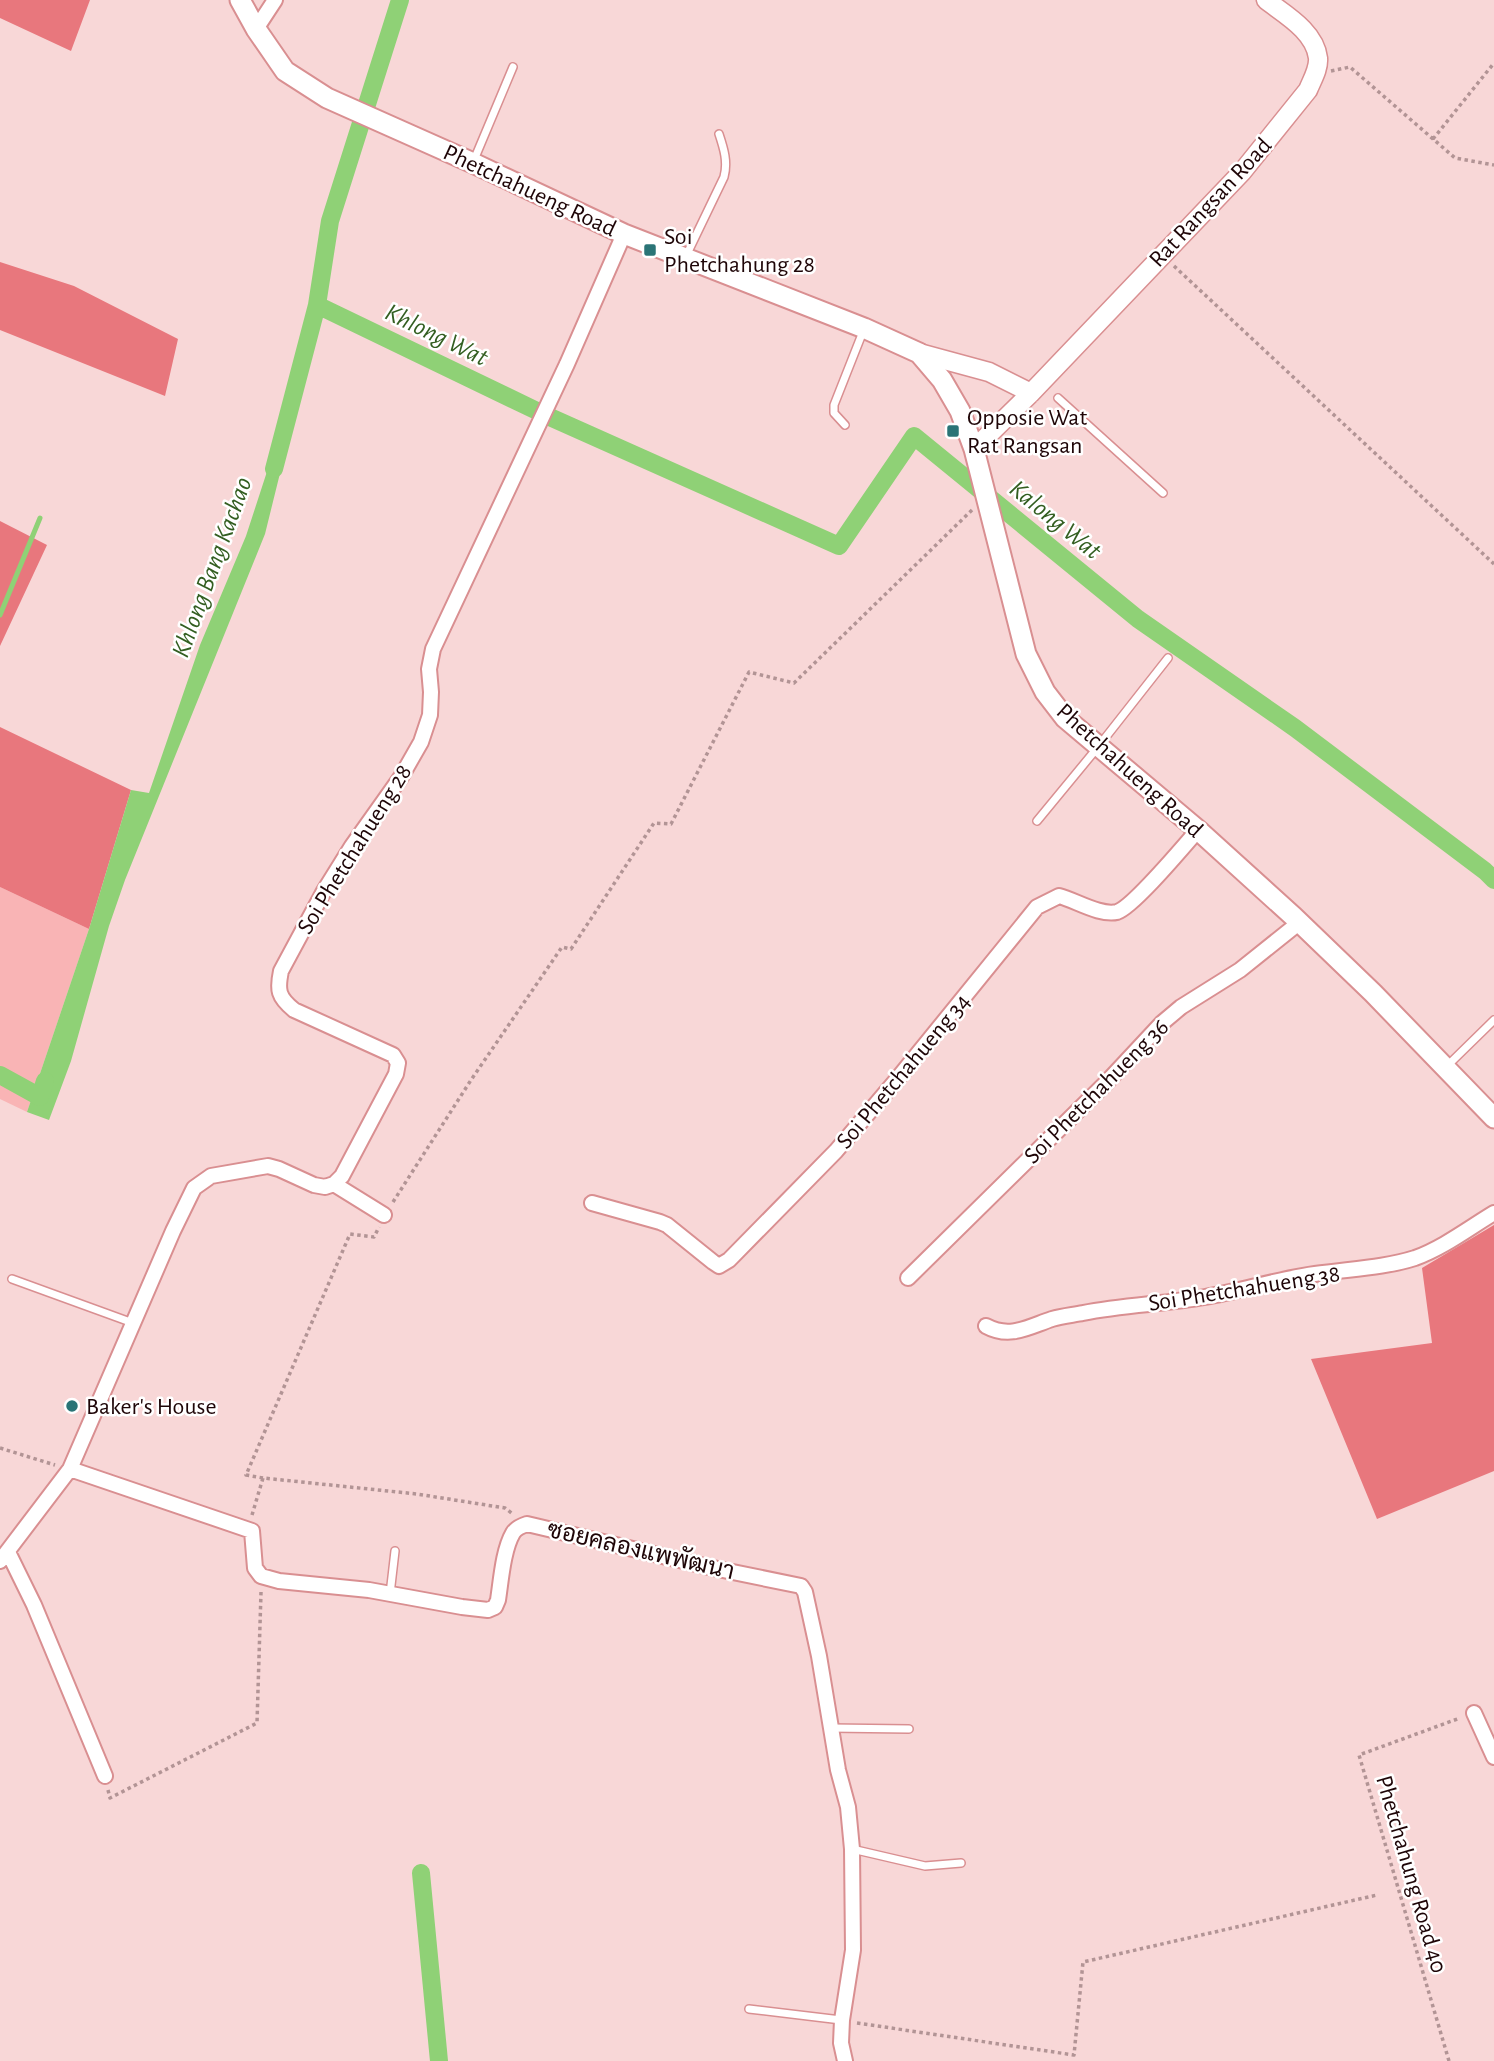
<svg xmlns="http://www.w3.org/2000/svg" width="1494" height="2061" font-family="'Alegreya Sans',Sarabun,sans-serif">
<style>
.green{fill:#f9b4b5}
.forest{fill:#e8777d}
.water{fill:#8fd176}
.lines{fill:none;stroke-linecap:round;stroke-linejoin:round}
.stream{stroke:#8fd176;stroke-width:5}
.canal{stroke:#8fd176;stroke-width:18}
.service-casing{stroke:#d98f91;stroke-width:10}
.minor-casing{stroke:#d98f91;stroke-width:18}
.tertiary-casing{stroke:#d98f91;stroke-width:21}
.secondary-casing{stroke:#d98f91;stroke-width:23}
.path{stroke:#b29495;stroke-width:3.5;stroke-dasharray:3.5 3.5;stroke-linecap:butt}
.service{stroke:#fff;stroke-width:7}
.minor{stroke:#fff;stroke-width:14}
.tertiary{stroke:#fff;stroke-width:18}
.secondary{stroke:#fff;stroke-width:19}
.poi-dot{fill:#2a7476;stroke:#fff;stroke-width:2.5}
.labels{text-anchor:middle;stroke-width:5;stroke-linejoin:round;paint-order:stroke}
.street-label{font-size:24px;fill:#1e0507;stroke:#fff}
.poi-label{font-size:24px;fill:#1e0507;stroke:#fff;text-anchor:start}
.water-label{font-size:26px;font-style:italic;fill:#335e21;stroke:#fff}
</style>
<rect width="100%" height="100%" fill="#f8d7d7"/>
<path class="green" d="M0,887l89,42 -62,183 -27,-13z"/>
<path class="forest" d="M0,0h90l-19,51 -71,-33z
M0,262l74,24 104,53 -13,57 -165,-66z
M0,521l47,24 -47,101z
M0,727l131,63 -42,139 -89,-42z
M1494,1225v246l-117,48 -66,-160 121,-16 -10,-75z"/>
<path class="water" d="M276,444l10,5 -21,85 -140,346 -16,46 -38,135 -22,59 -22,-8 62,-183 42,-139 18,3 51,-148 46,-109z"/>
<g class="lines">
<path class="stream" d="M0,615l40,-97"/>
<path class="canal" d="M317,305l218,105
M552,418l287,128 75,-110 224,183 157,109 190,143 9,9
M274,469l43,-164 13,-84 70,-221
M0,1075l40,22 5,-16
M421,1873l18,188"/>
<g class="service-casing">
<path id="service" d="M474,160l39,-93
M686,256l38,-79c4,-15 0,-28 -5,-43
M1058,398l105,95
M845,425l-11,-12v-8l30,-76
M1037,821l61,-74 70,-89
M1446,1067l48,-47
M12,1279l121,44
M390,1594l5,-43
M830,1728l79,1
M852,1849l73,17 36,-3
M749,2009l92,11"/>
</g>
<g class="minor-casing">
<path id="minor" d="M256,29l19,-29
M334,1184l50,31
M592,1203l68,19 7,3 46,37 6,4 10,-6 107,-109 63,-74 138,-170 22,-11c16,4 41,20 58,16 16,-5 67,-66 81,-82
M908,1278l199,-196 55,-59 19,-16 59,-37 60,-48
M986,1326c24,13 42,1 66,-7 10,-3 21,-4 31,-6 40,-8 82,-9 122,-16 37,-6 73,-18 110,-23 33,-5 69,-6 100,-16 28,-10 54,-30 79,-45
M70,1469l182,62 3,37 6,8 18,5 90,9 93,17 26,3 7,-3 3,-7c3,-19 5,-50 15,-67 3,-5 8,-7 14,-9l186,44 88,18 4,6 14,64 19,114 10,37 4,42 1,101 -11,70 -1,23 4,18
M8,1552l26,53 71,171
M0,1561l70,-92 103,-238 21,-43 17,-12 57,-10 11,3 35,16 11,2 9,-3 8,-8 54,-102 2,-11 -5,-8 -99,-45c-16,-13 -17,-20 -13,-39l43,-80 28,-45 49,-69 20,-35 9,-27 1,-23 -2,-23 4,-20 134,-285 57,-130
M1474,1713l20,44"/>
</g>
<g class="tertiary-casing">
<path id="tertiary" d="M919,353l70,19 42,21
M974,449l57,-56 211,-221 66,-82c4,-10 11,-21 10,-32 -3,-27 -34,-44 -52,-58"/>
</g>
<g class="secondary-casing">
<path id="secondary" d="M240,0l16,29 29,42 42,27 146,65 151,71 240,94 55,25 23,27 18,31 14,38 52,205 19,38 20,26 133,112 96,87 79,76 121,125"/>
</g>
<path class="path" d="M1331,71l19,-4 105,91 39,7
M1433,139l61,-76
M1174,266l320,298
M393,1202l78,-122 91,-133 9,2 83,-126 17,1 78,-152 45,11 178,-173
M0,1448l55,17
M263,1478l-17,-3 104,-241 24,3 5,-10
M252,1515l11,-37 154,16 88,14 9,7
M108,1790l2,8 147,-75 4,-131
M857,2023l217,32 9,-93 294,-67
M1449,2061l-90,-306 101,-37"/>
<use href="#service" class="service"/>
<use href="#minor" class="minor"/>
<use href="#tertiary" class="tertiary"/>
<use href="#secondary" class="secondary"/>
</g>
<g class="poi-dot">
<rect x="643" y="243" width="14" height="14" rx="3.5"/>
<rect x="946" y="424" width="14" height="14" rx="3.5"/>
<circle cx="72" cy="1406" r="7"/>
</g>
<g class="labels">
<g class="street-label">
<text transform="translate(530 190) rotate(25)" y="8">Phetchahueng Road</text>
<text transform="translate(1210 202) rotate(-47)" y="8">Rat Rangsan Road</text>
<text transform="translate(1130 770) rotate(42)" y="8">Phetchahueng Road</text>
<text transform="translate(354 849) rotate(-58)" y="8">Soi Phetchahueng 28</text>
<text transform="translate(903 1071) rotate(-50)" y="8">Soi Phetchahueng 34</text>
<text transform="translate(1096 1091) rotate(-45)" y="8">Soi Phetchahueng 36</text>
<text transform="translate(1244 1288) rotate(-9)" y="8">Soi Phetchahueng 38</text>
<text transform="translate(641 1550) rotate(13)" y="8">ซอยคลองแพพัฒนา</text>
<text transform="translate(1412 1874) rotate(74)" y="8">Phetchahung Road 40</text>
</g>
<g class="poi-label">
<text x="664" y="244">Soi<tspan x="664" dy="28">Phetchahung 28</tspan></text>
<text x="967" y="425">Opposie Wat<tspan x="967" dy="28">Rat Rangsan</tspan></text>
<text x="86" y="1414">Baker's House</text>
</g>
<g class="water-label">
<text transform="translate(437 334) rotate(26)" y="9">Khlong Wat</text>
<text transform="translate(1056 519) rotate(39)" y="9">Kalong Wat</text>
<text transform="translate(211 567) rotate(-70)" y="9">Khlong Bang Kachao</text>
</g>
</g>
</svg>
